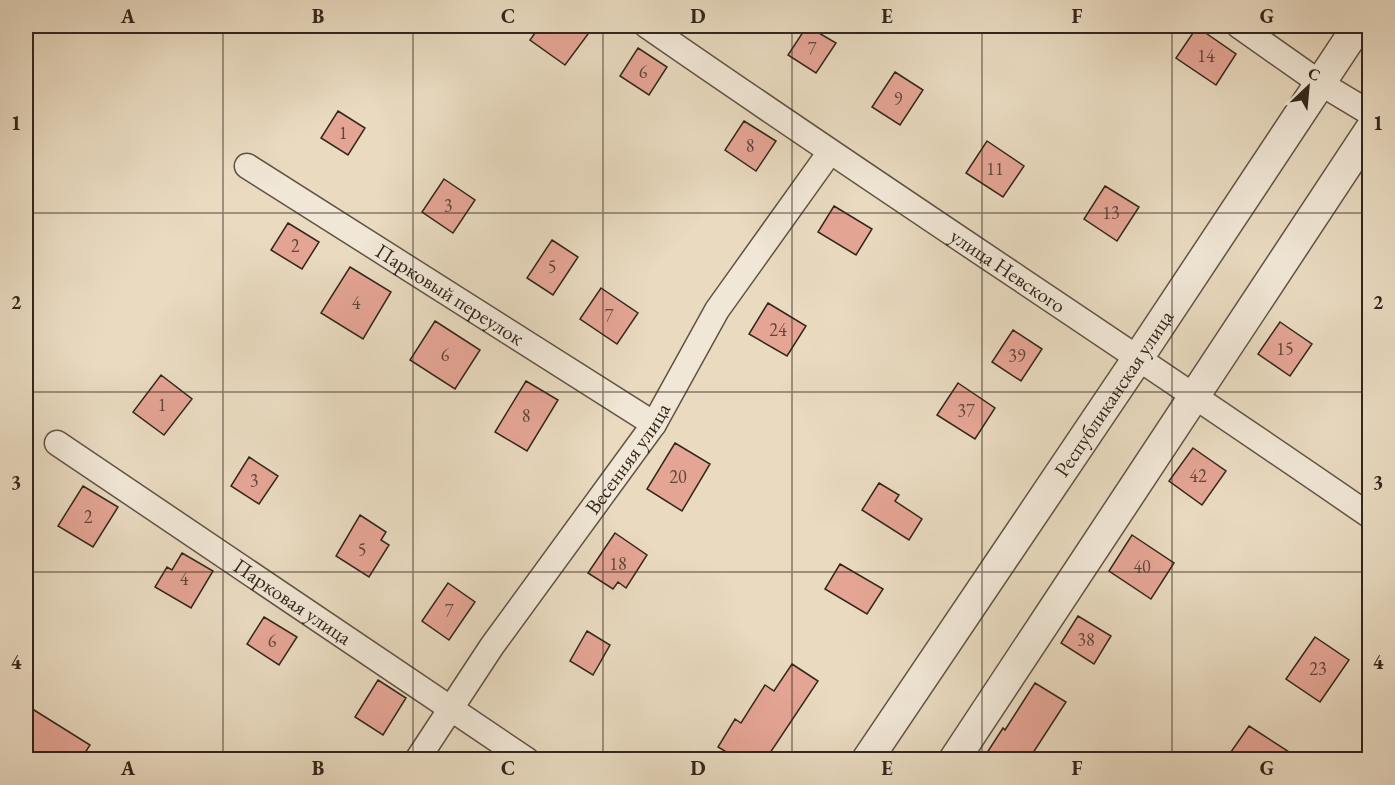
<svg xmlns="http://www.w3.org/2000/svg" width="1395" height="785" font-family="'EB Garamond',serif">
<style>
.building{fill:#e5a595;stroke:#33261c;stroke-width:1.5}
.lines{fill:none;stroke-linecap:round;stroke-linejoin:round}
.minor-casing{stroke:#605345;stroke-width:27}
.tertiary-casing{stroke:#605345;stroke-width:33}
.minor{stroke:#f1e7d6;stroke-width:24}
.tertiary{stroke:#f1e7d6;stroke-width:30}
.grid{fill:none;stroke:#33261c;stroke-width:1.5;stroke-opacity:0.55}
.labels{text-anchor:middle;stroke-width:4.5;stroke-linejoin:round;paint-order:stroke}
.number-label{font-size:18px;fill:#60463a}
.street-label{font-size:21px;fill:#33261c;stroke:#f1e7d6}
.neatline{fill:none;stroke:#33261c;stroke-width:2}
.grid-label{font-size:20px;text-anchor:middle;font-weight:bold;fill:#33261c}
</style>
<rect width="100%" height="100%" fill="#e9dac0"/>
<filter id="stains"><feTurbulence type="fractalNoise" baseFrequency=".00333" numOctaves="4"/><feColorMatrix values="0 0 0 0 .2 0 0 0 0 .09 0 0 0 0 .02 0 0 0 .5 -.17"/></filter>
<radialGradient id="worn" r=".72"><stop offset=".6" stop-color="#630" stop-opacity="0"/><stop offset="1" stop-color="#630" stop-opacity=".3"/></radialGradient>
<path class="building" d="M540,26h54l-29,39 -35,-25z
M807,26l29,17 -20,30 -28,-18z
M1197,27l39,27 -20,31 -40,-27z
M638,48l29,19 -18,28 -29,-19z
M895,72l28,18 -23,35 -28,-18z
M338,111l27,17 -17,27 -27,-17z
M744,121l32,20 -20,30 -31,-21z
M987,141l37,25 -21,31 -37,-24z
M444,179l31,21 -22,33 -31,-21z
M1105,186l34,21 -22,34 -33,-22z
M834,206l38,23 -16,26 -38,-23z
M288,223l31,19 -17,27 -31,-19z
M552,240l26,17 -25,38 -26,-17z
M350,267l41,25 -28,47 -42,-26z
M601,288l37,25 -21,31 -37,-25z
M768,303l38,23 -19,30 -38,-22z
M435,321l45,29 -25,39 -45,-29z
M1280,322l32,22 -22,32 -32,-22z
M1013,330l29,19 -21,32 -29,-19z
M161,375l31,24 -28,36 -31,-23z
M526,381l32,19 -31,51 -32,-19z
M958,383l37,25 -20,31 -38,-24z
M675,443l35,21 -28,47 -35,-22z
M1193,448l33,23 -24,34 -33,-24z
M249,457l29,19 -19,28 -28,-18z
M879,483l20,12 -4,6 27,18 -13,21 -47,-30z
M83,486l35,21 -25,40 -35,-21z
M360,515l26,17 -5,8 8,5 -20,32 -33,-21z
M615,533l32,22 -21,33 -8,-6 -5,7 -25,-16z
M1132,535l42,28 -23,36 -42,-28z
M182,553l31,18 -22,37 -36,-21 12,-20 5,3z
M840,564l43,25 -16,25 -42,-25z
M448,583l27,19 -26,38 -27,-19z
M1078,616l33,20 -17,28 -33,-21z
M264,617l33,20 -18,28 -32,-21z
M587,631l23,14 -17,30 -23,-14z
M1315,637l34,23 -29,42 -34,-23z
M792,664l26,17 -52,78h-28l-20,-12 17,-28 6,4 24,-38 9,6z
M378,680l28,18 -23,37 -28,-18z
M1035,683l31,19 -37,57h-46l20,-31 2,2z
M26,705l64,40 -9,14h-55z
M1249,726l51,33h-74z"/>
<g class="lines">
<g class="minor-casing">
<g id="minor">
<path id="s1" d="M647,26c239,166 483,324 723,490"/>
<path d="M1239,26l81,57 50,30"/>
<path id="s2" d="M247,166l407,258"/>
<path id="s3" d="M57,443l470,317"/>
<path id="s4" d="M417,760l75,-114 162,-222 63,-114 113,-158"/>
</g>
</g>
<g class="tertiary-casing">
<g id="tertiary">
<path id="s5" d="M867,760l271,-402 220,-332"/>
<path d="M954,760l416,-630"/>
</g>
</g>
<use href="#minor" class="minor"/>
<use href="#tertiary" class="tertiary"/>
</g>
<path class="grid" d="M223,26v734M413,26v734M603,26v734M792,26v734M982,26v734M1172,26v734M26,213h1344M26,392h1344M26,572h1344"/>
<g class="labels">
<g class="number-label">
<text x="812" y="55">7</text>
<text x="1206" y="62">14</text>
<text x="643" y="78">6</text>
<text x="898" y="105">9</text>
<text x="343" y="139">1</text>
<text x="750" y="152">8</text>
<text x="995" y="175">11</text>
<text x="448" y="212">3</text>
<text x="1111" y="219">13</text>
<text x="295" y="252">2</text>
<text x="552" y="273">5</text>
<text x="356" y="309">4</text>
<text x="609" y="322">7</text>
<text x="778" y="336">24</text>
<text x="1285" y="355">15</text>
<text x="445" y="361">6</text>
<text x="1017" y="362">39</text>
<text x="162" y="411">1</text>
<text x="966" y="417">37</text>
<text x="526" y="422">8</text>
<text x="1198" y="482">42</text>
<text x="678" y="483">20</text>
<text x="254" y="487">3</text>
<text x="88" y="523">2</text>
<text x="362" y="556">5</text>
<text x="618" y="570">18</text>
<text x="1142" y="573">40</text>
<text x="184" y="585">4</text>
<text x="449" y="617">7</text>
<text x="1086" y="646">38</text>
<text x="272" y="647">6</text>
<text x="1318" y="675">23</text>
</g>
<g class="street-label">
<text dy="7" stroke="none"><textPath href="#s1" startOffset="436">улица Невского</textPath></text>
<text dy="7" stroke="none"><textPath href="#s2" startOffset="240">Парковый переулок</textPath></text>
<text dy="7" stroke="none"><textPath href="#s5" startOffset="442">Республиканская улица</textPath></text>
<text dy="7" stroke="none"><textPath href="#s4" startOffset="368">Весенняя улица</textPath></text>
<text dy="7" stroke="none"><textPath href="#s3" startOffset="284">Парковая улица</textPath></text>
</g>
</g>
<rect width="1395" height="785" fill="none" stroke="#e9dac0" stroke-width="66"/>
<g transform="translate(1308 87) rotate(26)" stroke="#f1e7d6" stroke-width="4.5" paint-order="stroke">
<path d="M0-4.5L10 22L0 15L-10 22Z" fill="#33261c"/>
<text y="-9" font-size="16" font-weight="bold" text-anchor="middle" fill="#33261c">С</text>
</g>
<rect x="33" y="33" width="1329" height="719" class="neatline"/>
<g class="grid-label">
<text x="128" y="23">A</text>
<text x="318" y="23">B</text>
<text x="508" y="23">C</text>
<text x="698" y="23">D</text>
<text x="887" y="23">E</text>
<text x="1077" y="23">F</text>
<text x="1267" y="23">G</text>
<text x="16" y="130">1</text>
<text x="1378" y="130">1</text>
<text x="16" y="309">2</text>
<text x="1378" y="309">2</text>
<text x="16" y="489">3</text>
<text x="1378" y="489">3</text>
<text x="16" y="669">4</text>
<text x="1378" y="669">4</text>
<text x="128" y="775">A</text>
<text x="318" y="775">B</text>
<text x="508" y="775">C</text>
<text x="698" y="775">D</text>
<text x="887" y="775">E</text>
<text x="1077" y="775">F</text>
<text x="1267" y="775">G</text>
</g>
<rect width="100%" height="100%" filter="url(#stains)"/>
<rect width="100%" height="100%" fill="url(#worn)"/>
</svg>
